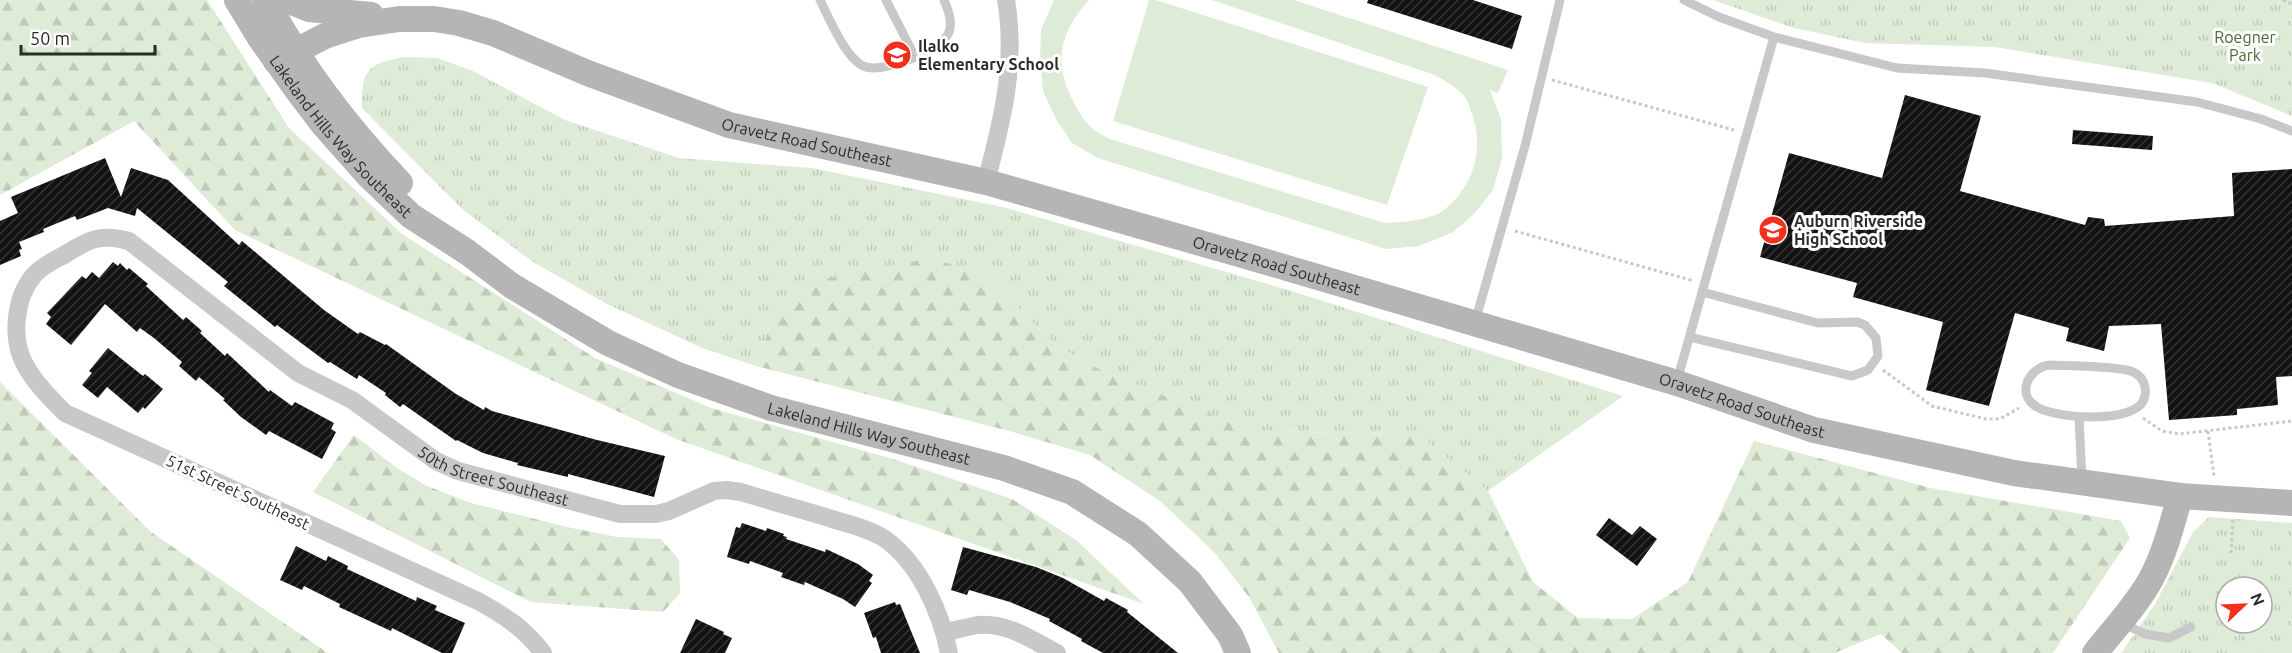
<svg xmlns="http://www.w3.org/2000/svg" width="2292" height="653" font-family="Ubuntu,sans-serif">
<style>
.grass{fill:url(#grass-tufts);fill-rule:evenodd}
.forest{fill:url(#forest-firs)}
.pitch{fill:#deebd7}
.building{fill:url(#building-hatch)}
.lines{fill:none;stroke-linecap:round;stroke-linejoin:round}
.path{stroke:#c8c8c8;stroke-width:3;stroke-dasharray:3 3;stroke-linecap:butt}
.lane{stroke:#c8c8c8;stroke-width:9}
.street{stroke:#c8c8c8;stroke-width:18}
.secondary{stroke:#b5b5b5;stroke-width:26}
.labels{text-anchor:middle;stroke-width:6;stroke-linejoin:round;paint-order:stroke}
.park-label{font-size:16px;fill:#456a35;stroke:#fff}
.poi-label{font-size:16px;font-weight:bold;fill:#2b2b2b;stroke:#fff;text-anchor:start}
.street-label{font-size:16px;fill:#2b2b2b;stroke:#fff}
</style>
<defs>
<pattern id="grass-tufts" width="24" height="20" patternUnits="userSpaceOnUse" patternTransform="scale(1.5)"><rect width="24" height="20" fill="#deebd7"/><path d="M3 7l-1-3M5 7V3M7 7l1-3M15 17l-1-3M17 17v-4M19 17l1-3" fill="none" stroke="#bfcab9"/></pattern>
<pattern id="forest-firs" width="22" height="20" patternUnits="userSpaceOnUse" patternTransform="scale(1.5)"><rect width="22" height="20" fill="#deebd7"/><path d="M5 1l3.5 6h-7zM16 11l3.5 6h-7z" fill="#bfcab9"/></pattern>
<pattern id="building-hatch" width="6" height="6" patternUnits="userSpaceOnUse" patternTransform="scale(1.5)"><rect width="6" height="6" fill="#121212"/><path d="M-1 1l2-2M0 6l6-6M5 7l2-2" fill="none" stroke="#353535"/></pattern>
</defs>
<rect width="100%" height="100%" fill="#fff"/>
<path class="grass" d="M1713,0h579v116l-80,-33 -217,-36 -130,-4 -71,-15z
M405,57l32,1 36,13 92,49 114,38 133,10 195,40 281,82 335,106 -135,95 -68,-55 -170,-6 -147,-59 -46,-24 -71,-71 -212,39 -18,51 -56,-19 -93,-43 -74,-42 -71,-53 -100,-101c-1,-38 6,-45 43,-51z
M2209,517l83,6v130h-171l34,-49 38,-72zM2226,587h36v36h-36z"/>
<path class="forest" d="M0,0h207l82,128 113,106 193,124 116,50 182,51 119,40 64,41 68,64 -468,-165 -441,-209 -101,-109 -134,74z
M931,258l55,18 71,71 46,24 147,59 170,6 68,55 45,91 45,36 54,1 56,-37 66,-141 177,47 190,33 9,17 -77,115h-151l-21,-19 -46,19h-556l-30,-56 -35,-45 -54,-51 -70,-46 -77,-23 -257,-66 18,-51 48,-36z
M0,382l151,150 177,121h-328z
M354,435l43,33 30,18 44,17 96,24 50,10 44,2 18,21 1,33 -17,19 -132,-10 -218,-110z"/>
<path class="pitch" d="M1054,0h35c-28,30 -36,61 -17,99 5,10 13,24 22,31 4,3 11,6 16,9l275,84c19,-1 43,-2 59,-13 29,-22 41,-62 28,-96 -2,-6 -4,-12 -7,-17 -9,-10 -19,-16 -30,-22l-223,-75h82l214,70 -10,23 -8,-3 11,29 1,39 -9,32 -19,24 -21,18 -34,14 -33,3 -288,-91 -26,-15 -16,-24 -13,-28 -3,-30 1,-31z
M1149,0h7l272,87 -41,118 -274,-84z
M2292,641v12h-46z"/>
<path class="building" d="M1368,0h105l49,16 -10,33 -145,-46z
M1905,95l76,21 -21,75 125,34 3,-8 16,2 1,7 129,-10 -2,-43 60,-4v207l-16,1 2,28 -41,4v6l-68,5 -8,-96 -52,2 -5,25 -38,-10 3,-13 -54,-15 -26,93 -63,-16 17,-68 -90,-25 4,-14 -97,-26 29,-104 93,25z
M2073,130l80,6 -1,14 -80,-6z
M105,158l16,39 10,-29 37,12 71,65 3,-4 82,69 34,24 2,-2 25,13 1,-1 70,50 28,16 1,-3 7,4 105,29 68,16 -11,41 -86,-23v3l-51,-12 1,-2 -35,-10 -26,-13 -1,1 -53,-37 -3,3 -15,-12 1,-2 -27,-18 -2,4 -27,-17 -2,1 -51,-38 -2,2 -51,-41 4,-4 -91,-74 -2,8 -27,-8 -31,12 -2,-4 -32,13 1,3 -25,10 3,7 -3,1 2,6 -21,9v-44l18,-8 -7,-16z
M113,262l5,4 2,-3 7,7 2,-2 19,16 -2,2 37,34 3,-3 16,14 -2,2 25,23 2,-3 42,39 1,-2 22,16 3,-4 39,21 -3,6 5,3 -14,27 -53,-28 -3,4 -25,-18 -18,-17 2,-1 -26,-22 -3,4 -17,-15 3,-4 -28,-24 -14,-10 -3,4 -32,-28 -34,41 -25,-21 5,-7 -4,-4 35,-37 4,3 6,-7 7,6z
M108,348l35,28 2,-2 18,15 -18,20 -2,-2 -5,6 -31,-26 -9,11 -16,-13 10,-12 -3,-2z
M1609,518l23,17 8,-9 17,13 -20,27 -41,-31z
M742,523l24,8 1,-3 17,6 -1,2 4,1 -1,2 39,13 1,-3 32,15 15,11 -4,6 3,2 -17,24 -12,-8 -38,-17 -1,3 -23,-8 2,-4 -33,-12 -1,3 -22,-7 9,-30 4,1z
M296,546l30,15 2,-5 20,10 -1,3 69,32 1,-4 20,9 -2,4 30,13 -13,30h-10l-50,-25 -1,3 -52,-24 1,-3 -36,-18 -2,4 -22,-10z
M963,547l73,20 27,11 41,23 2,-3 22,12 -1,2 51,41h-75l-22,-12 1,-2 -33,-18 1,-2 -40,-17 -41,-12 -2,5 -16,-5z
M895,602l1,3 4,-1 20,49h-39l-5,-16 -3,1 -9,-25z
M696,619l28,13 -1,2 9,4 -7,15h-45z"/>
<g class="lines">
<path class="path" d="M2283,0l9,4
M1552,80l182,50
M1515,231l179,50
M1883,370l49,36 54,13h14l19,-11
M2143,418l19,13 17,3 113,-13
M2208,431l6,45
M2231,553l2,-34"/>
<path class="lane" d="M820,0c9,18 25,57 43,66 18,9 80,-16 86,-34 4,-10 -1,-23 -5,-32
M886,0l29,57
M1684,0l35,17 55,20 123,31 88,5 212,29 64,17 31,12
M1475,322l50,-176 35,-146
M1690,337l162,39 16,-6 10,-14 -2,-18 -11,-13 -8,-3 -39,1 -116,-31
M2050,365c17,1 70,1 83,7 10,4 15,16 11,27 -8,25 -88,20 -107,8 -22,-13 -8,-40 13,-42z
M1677,381l97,-344
M2079,417l3,63
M2122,623l23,11 24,4 22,-11"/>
<g class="street">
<path d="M986,182c16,-60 31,-120 20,-182"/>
<path d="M945,632c11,-2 22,-5 33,-7 29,-3 54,15 79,28"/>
<path id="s1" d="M543,653c-19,-25 -38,-37 -65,-52l-413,-188c-15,-15 -31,-31 -41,-50 -13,-26 -9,-66 10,-88 8,-9 19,-14 30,-20 24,-15 36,-22 65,-14l169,132 54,27 84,61 22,10 162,43h36l13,-3 45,-20 13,-1 14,2c29,9 58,17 88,26 18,6 39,10 56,21 35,25 56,74 64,114"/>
</g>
<g class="secondary">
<path id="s2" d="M237,0l23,38 40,56 22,29 47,53 42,40 56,36 45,34 96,57 70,32 93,33 233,60 68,24 66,42 52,48 40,53 8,18"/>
<path d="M266,0c35,68 82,128 134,183"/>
<path d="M287,0l22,9 62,6"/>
<path id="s3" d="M276,61l49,-25 34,-11 40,-6h35l25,4 34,10 97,41 139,51 257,57 260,74 431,127 137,47 200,43 166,23 112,7"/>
<path d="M2095,653c19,-24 41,-47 56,-74 14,-26 21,-55 29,-83"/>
</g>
</g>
<defs>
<g id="school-disc" transform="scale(1.5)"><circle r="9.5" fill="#f52f1b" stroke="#fff"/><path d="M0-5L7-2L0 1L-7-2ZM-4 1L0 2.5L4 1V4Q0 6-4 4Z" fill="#fff"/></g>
</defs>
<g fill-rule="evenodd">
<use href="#school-disc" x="897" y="55"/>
<use href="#school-disc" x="1773" y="230"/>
</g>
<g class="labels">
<g class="park-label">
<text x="2245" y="43">Roegner<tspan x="2245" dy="18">Park</tspan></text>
</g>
<g class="poi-label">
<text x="918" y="52">Ilalko<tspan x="918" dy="18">Elementary School</tspan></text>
<text x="1794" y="227">Auburn Riverside<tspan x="1794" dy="18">High School</tspan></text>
</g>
<g class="street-label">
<text dy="6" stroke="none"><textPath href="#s2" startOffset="172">Lakeland Hills Way Southeast</textPath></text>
<text dy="6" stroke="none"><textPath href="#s3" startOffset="560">Oravetz Road Southeast</textPath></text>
<text dy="6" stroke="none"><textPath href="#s3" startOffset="1046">Oravetz Road Southeast</textPath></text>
<text dy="6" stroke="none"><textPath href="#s3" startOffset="1532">Oravetz Road Southeast</textPath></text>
<text dy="6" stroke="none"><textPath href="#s2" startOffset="790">Lakeland Hills Way Southeast</textPath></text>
<text dy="6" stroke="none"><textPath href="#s1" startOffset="1239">50th Street Southeast</textPath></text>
<text transform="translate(238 492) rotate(25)" y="6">51st Street Southeast</text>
</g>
</g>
<g transform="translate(2244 605) rotate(67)"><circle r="28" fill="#ffffff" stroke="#aaaaaa" stroke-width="1.5"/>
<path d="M0-4.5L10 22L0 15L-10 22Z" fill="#f52f1b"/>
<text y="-9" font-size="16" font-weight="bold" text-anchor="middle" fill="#2b2b2b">N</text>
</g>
<path d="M21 45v9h134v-9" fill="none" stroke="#2b2b2b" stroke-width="3"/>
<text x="30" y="45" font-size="18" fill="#2b2b2b" stroke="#ffffff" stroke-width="4.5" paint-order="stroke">50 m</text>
</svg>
